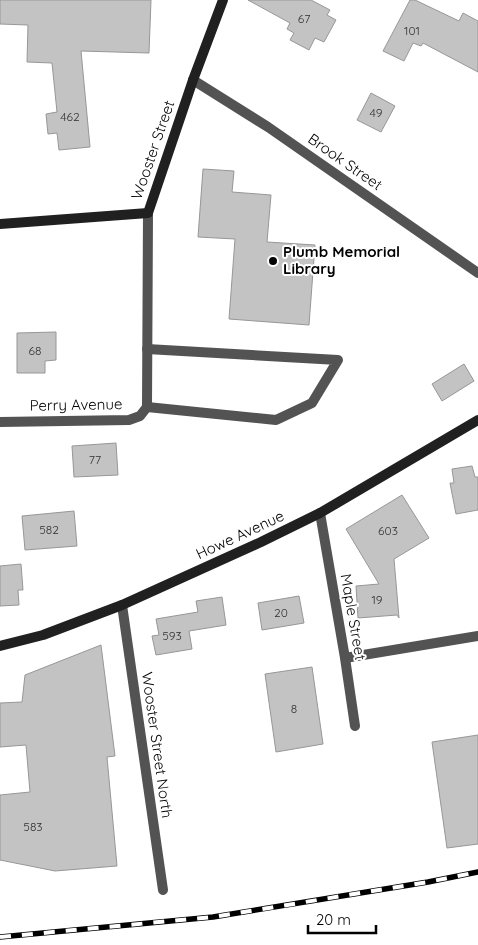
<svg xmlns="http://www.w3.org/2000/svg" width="478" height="945" font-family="Quicksand,sans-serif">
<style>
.building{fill:#c3c3c3;stroke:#979797}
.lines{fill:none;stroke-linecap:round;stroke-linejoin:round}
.lane{stroke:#535353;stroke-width:10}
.street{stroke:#535353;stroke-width:10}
.secondary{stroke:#202020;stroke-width:10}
.rail-casing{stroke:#000;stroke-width:5.5}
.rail{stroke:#fff;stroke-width:4;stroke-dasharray:11;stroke-linecap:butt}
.poi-dot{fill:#000;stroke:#fff;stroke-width:2}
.labels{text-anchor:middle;stroke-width:4;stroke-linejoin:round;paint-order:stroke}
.number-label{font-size:12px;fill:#313131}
.street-label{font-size:15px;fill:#000;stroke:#fff}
.poi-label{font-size:15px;font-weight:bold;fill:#000;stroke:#fff;text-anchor:start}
</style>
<rect width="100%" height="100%" fill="#fff"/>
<path class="building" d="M0,0h151l-2,53 -68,-2 9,96 -31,3 -2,-17 -9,1 -2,-20 11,-2 -5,-49 -25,-1 1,-37 -28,-1z
M248,0h63l19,10 -3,5 9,5 -12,22 -9,-4 -6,12 -19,-10 4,-7 -7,-4 3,-6z
M410,0h5l44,21 4,-8 15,8v51l-55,-29 -2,3 -8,-3 -9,18 -21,-10z
M371,93l24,13 -14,26 -24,-12z
M203,169l31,2 -2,21 39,3 -4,47 48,3 -6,80 -80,-6 6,-80 -37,-2z
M56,332v28l-11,1v12h-28v-40z
M464,364l10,17 -32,20 -10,-17z
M116,443l2,32 -44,2 -2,-31z
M472,466l3,11h3v33l-22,4 -6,-31h4l-2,-14z
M402,495l27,43 -35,21 5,59 -2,-3 -39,3 -2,-32 23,-2 -33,-55z
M74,511l3,35 -52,4 -3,-34z
M21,564l2,26h-5l1,15 -19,1v-40z
M299,596l5,27 -42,7 -4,-27z
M222,597l4,28 -37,6 3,18 -36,6 -4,-19 7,-1 -3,-16 42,-7 -2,-11z
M101,645l14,111 -8,1 10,109 -62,5 -55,-11v-65l30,-3 -4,-47 -26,2v-44l22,-1 3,-27z
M312,667l11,77 -47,8 -11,-78z
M478,735v109l-31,4 -15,-106z"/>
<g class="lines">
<path class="lane" d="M147,349l191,11 -26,43 -36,17 -129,-13"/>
<path class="street" d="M193,80l75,47 210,146
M0,422l129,-2 11,-4 7,-9 1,-194
M320,513l25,145 10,68
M122,605l41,285
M345,658l133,-22"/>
<path class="secondary" d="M0,224l148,-11 45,-133 30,-80
M0,646l43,-11 79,-30 139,-63 59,-29 158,-93"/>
<g class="rail-casing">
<path id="rail" d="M0,937l213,-20 215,-35 50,-10"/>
</g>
<use href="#rail" class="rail"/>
</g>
<circle class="poi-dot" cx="273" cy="261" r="5"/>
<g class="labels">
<g class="number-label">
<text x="304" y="23">67</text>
<text x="412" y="35">101</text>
<text x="376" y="117">49</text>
<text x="70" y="121">462</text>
<text x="35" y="355">68</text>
<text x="95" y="464">77</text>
<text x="49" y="534">582</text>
<text x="388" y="535">603</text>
<text x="377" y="604">19</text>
<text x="281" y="617">20</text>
<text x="172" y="640">593</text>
<text x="294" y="713">8</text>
<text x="33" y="831">583</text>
</g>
<g class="street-label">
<text transform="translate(153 150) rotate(-71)" y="5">Wooster Street</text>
<text transform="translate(345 162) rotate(35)" y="5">Brook Street</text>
<text transform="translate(76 405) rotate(-1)" y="5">Perry Avenue</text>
<text transform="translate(240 535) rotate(-25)" y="5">Howe Avenue</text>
<text transform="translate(353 617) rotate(80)" y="5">Maple Street</text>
<text transform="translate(157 745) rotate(82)" y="5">Wooster Street North</text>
</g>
<g class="poi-label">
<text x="283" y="257">Plumb Memorial<tspan x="283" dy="17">Library</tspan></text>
</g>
</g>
<path d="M308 925v8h68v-8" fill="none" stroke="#000000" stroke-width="2.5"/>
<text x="316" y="925" font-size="15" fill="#000000" stroke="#ffffff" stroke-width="4" paint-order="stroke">20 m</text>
</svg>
